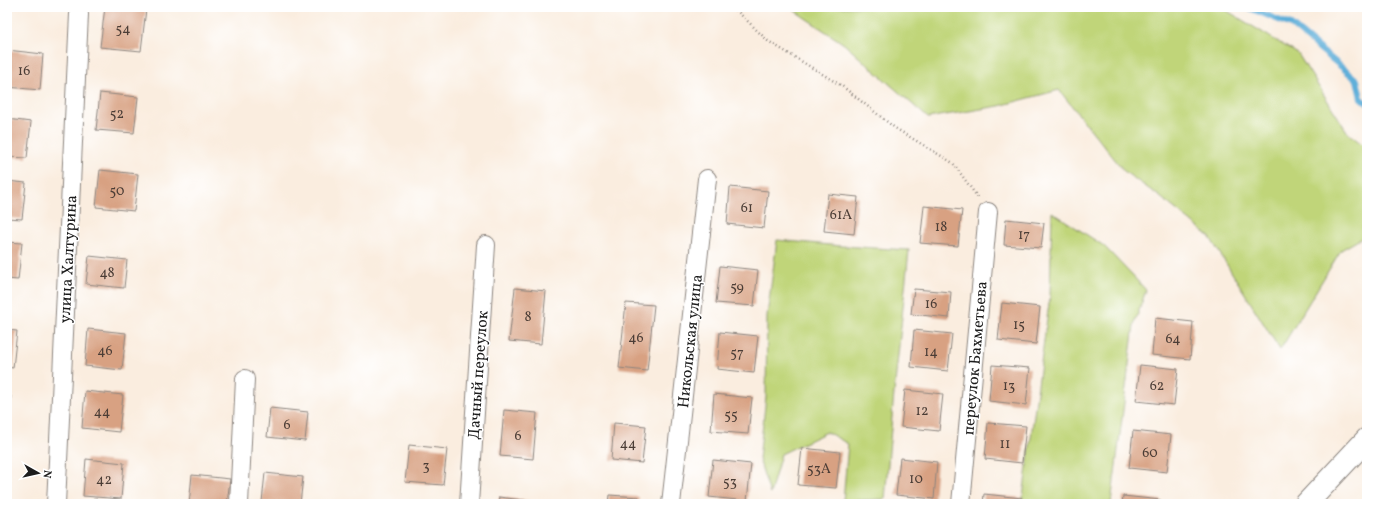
<svg xmlns="http://www.w3.org/2000/svg" width="1374" height="511" font-family="Vollkorn,serif">
<style>
.green{fill:#c0d579;stroke:#6e784a}
.lines{fill:none;stroke-linecap:round;stroke-linejoin:round}
.stream{stroke:#5eafd9;stroke-width:6}
.building{fill:#d8a182}
.street-casing{stroke:#8b847e;stroke-width:20}
.secondary-casing{stroke:#8b847e;stroke-width:24}
.path{stroke:#8b847e;stroke-width:2.5;stroke-dasharray:1 3;stroke-linecap:butt}
.street{stroke:#fff;stroke-width:18}
.secondary{stroke:#fff;stroke-width:22}
.labels{text-anchor:middle;stroke-width:3;stroke-linejoin:round;paint-order:stroke}
.number-label{font-size:14px;fill:#4b3d36}
.street-label{font-size:16px;fill:#1c1c1c;stroke:#fff}
</style>
<rect width="100%" height="100%" fill="#fff"/>
<filter id="ink" filterUnits="userSpaceOnUse"><feTurbulence type="fractalNoise" baseFrequency=".025" numOctaves="2"/><feDisplacementMap in="SourceGraphic" scale="8" xChannelSelector="R" yChannelSelector="G"/><feConvolveMatrix kernelMatrix="1 2 1 2 8 2 1 2 1" color-interpolation-filters="sRGB"/></filter>
<filter id="wash" filterUnits="userSpaceOnUse"><feTurbulence type="fractalNoise" baseFrequency=".012" numOctaves="4" result="noise"/><feDisplacementMap in="SourceGraphic" scale="16" xChannelSelector="R" yChannelSelector="G"/><feGaussianBlur stdDeviation="0.9" result="paint"/><feColorMatrix in="noise" values="0 0 0 0 0 0 0 0 0 0 0 0 0 0 0 0 0 1.4 0 .05"/><feComposite in="paint" operator="in"/></filter>
<g filter="url(#wash)">
<rect width="100%" height="100%" fill="#faeddf"/>
<path class="green" d="M789,7h432l77,47 50,79 19,15v87l-26,15 -61,100 -71,-114 -50,-40 -34,-24 -66,-82 -60,16 -71,12 -84,-74z
M1052,212l52,34 42,44 -12,35 -23,179h-89l28,-208z
M777,240l64,6 68,4 -15,143 -9,106 -42,2 5,-57 -21,-12 -46,22 -11,40 -11,-35 7,-62 1,-81z"/>
<g class="lines">
<path class="stream" d="M1247,7l44,18 66,55 4,18 6,5"/>
</g>
<g id="blocks">
<path class="building" d="M105,7h25l16,2 -5,42 -41,-4z
M7,50l36,4 -3,36 -33,-3z
M100,93l38,4 -4,36 -38,-3z
M7,119l24,3 -4,36 -20,-1z
M100,170l38,4 -4,37 -38,-4z
M7,181l19,2 -4,36 -15,-1z
M730,187l38,4 -4,37 -37,-4z
M828,194l30,3 -4,37 -30,-3z
M924,206l38,4 -4,36 -38,-3z
M1006,219l38,4 -3,25 -37,-3z
M7,242l15,1 -4,37 -11,-1z
M89,256l38,4 -3,28 -38,-4z
M720,266l38,4 -4,36 -38,-3z
M515,288l31,3 -5,53 -32,-3z
M914,289l37,3 -2,26 -38,-4z
M626,303l28,2 -7,66 -28,-3z
M1002,303l38,4 -4,37 -38,-4z
M1155,318l38,4 -3,37 -38,-4z
M88,329l38,4 -4,37 -37,-4z
M7,330l10,1 -4,37 -6,-1z
M914,330l38,4 -4,37 -37,-4z
M720,332l38,4 -4,37 -37,-4z
M992,365l38,3 -4,37 -37,-4z
M1140,365l38,4 -4,36 -38,-4z
M905,390l38,4 -4,37 -38,-4z
M85,391l38,4 -4,37 -37,-4z
M714,394l38,4 -4,36 -37,-3z
M7,396h4l-3,29 -1,-1z
M270,408l38,4 -3,29 -38,-4z
M504,410l33,3 -4,46 -33,-3z
M614,423l32,3 -4,37 -31,-3z
M988,423l38,3 -4,37 -37,-4z
M1133,431l38,4 -4,37 -38,-4z
M409,445l38,4 -4,36 -38,-3z
M802,448l38,4 -4,36 -38,-3z
M900,458l37,4 -3,37 -38,-4z
M86,459l38,4 -3,36 -38,-3z
M713,460l38,4 -4,37 -38,-4z
M265,473l38,4 -3,27 -38,-2z
M192,475l38,4 -3,25h-38z
M984,494l38,4v6h-39z
M609,495l30,2v7h-31z
M1123,496l38,4 -1,4h-38z
M499,497l31,4v3h-32z
M1367,497v7h-6z"/>
</g>
</g>
<g filter="url(#ink)">
<use href="#blocks" fill-opacity="0" stroke="#8b847e" stroke-width="1"/>
<g class="lines">
<g class="street-casing">
<path id="street" d="M56,504l23,-490
M239,504l6,-125
M469,504l17,-259
M671,504l36,-325
M961,504l27,-292"/>
</g>
<g class="secondary-casing">
<path id="secondary" d="M1306,504l61,-65"/>
</g>
<path class="path" d="M733,7l35,34 74,45 53,42 58,35 25,35"/>
<use href="#street" class="street"/>
<use href="#secondary" class="secondary"/>
</g>
</g>
<g class="labels">
<g class="number-label">
<text x="123" y="33">54</text>
<text x="24" y="75">16</text>
<text x="117" y="118">52</text>
<text x="117" y="195">50</text>
<text x="747" y="212">61</text>
<text x="841" y="219">61А</text>
<text x="941" y="231">18</text>
<text x="1024" y="239">17</text>
<text x="107" y="277">48</text>
<text x="737" y="291">59</text>
<text x="931" y="308">16</text>
<text x="528" y="321">8</text>
<text x="1019" y="329">15</text>
<text x="636" y="342">46</text>
<text x="1173" y="343">64</text>
<text x="105" y="355">46</text>
<text x="931" y="356">14</text>
<text x="737" y="357">57</text>
<text x="1009" y="390">13</text>
<text x="1157" y="390">62</text>
<text x="922" y="415">12</text>
<text x="102" y="416">44</text>
<text x="731" y="419">55</text>
<text x="287" y="429">6</text>
<text x="518" y="440">6</text>
<text x="628" y="448">44</text>
<text x="1005" y="448">11</text>
<text x="1150" y="457">60</text>
<text x="426" y="470">3</text>
<text x="819" y="473">53А</text>
<text x="916" y="483">10</text>
<text x="104" y="484">42</text>
<text x="730" y="486">53</text>
</g>
<g class="street-label">
<text transform="translate(67 259) rotate(-87)" y="6">улица Халтурина</text>
<text transform="translate(689 341) rotate(-84)" y="6">Никольская улица</text>
<text transform="translate(974 358) rotate(-85)" y="6">переулок Бахметьева</text>
<text transform="translate(477 375) rotate(-86)" y="6">Дачный переулок</text>
</g>
</g>
<rect width="1374" height="511" fill="none" stroke="#fff" stroke-width="24"/>
<g transform="translate(38 473) rotate(98)" stroke="#ffffff" stroke-width="3" paint-order="stroke">
<path d="M0-3L7 15L0 10L-7 15Z" fill="#1c1c1c"/>
<text y="-6" font-size="11" font-weight="bold" text-anchor="middle" fill="#1c1c1c">N</text>
</g>
</svg>
